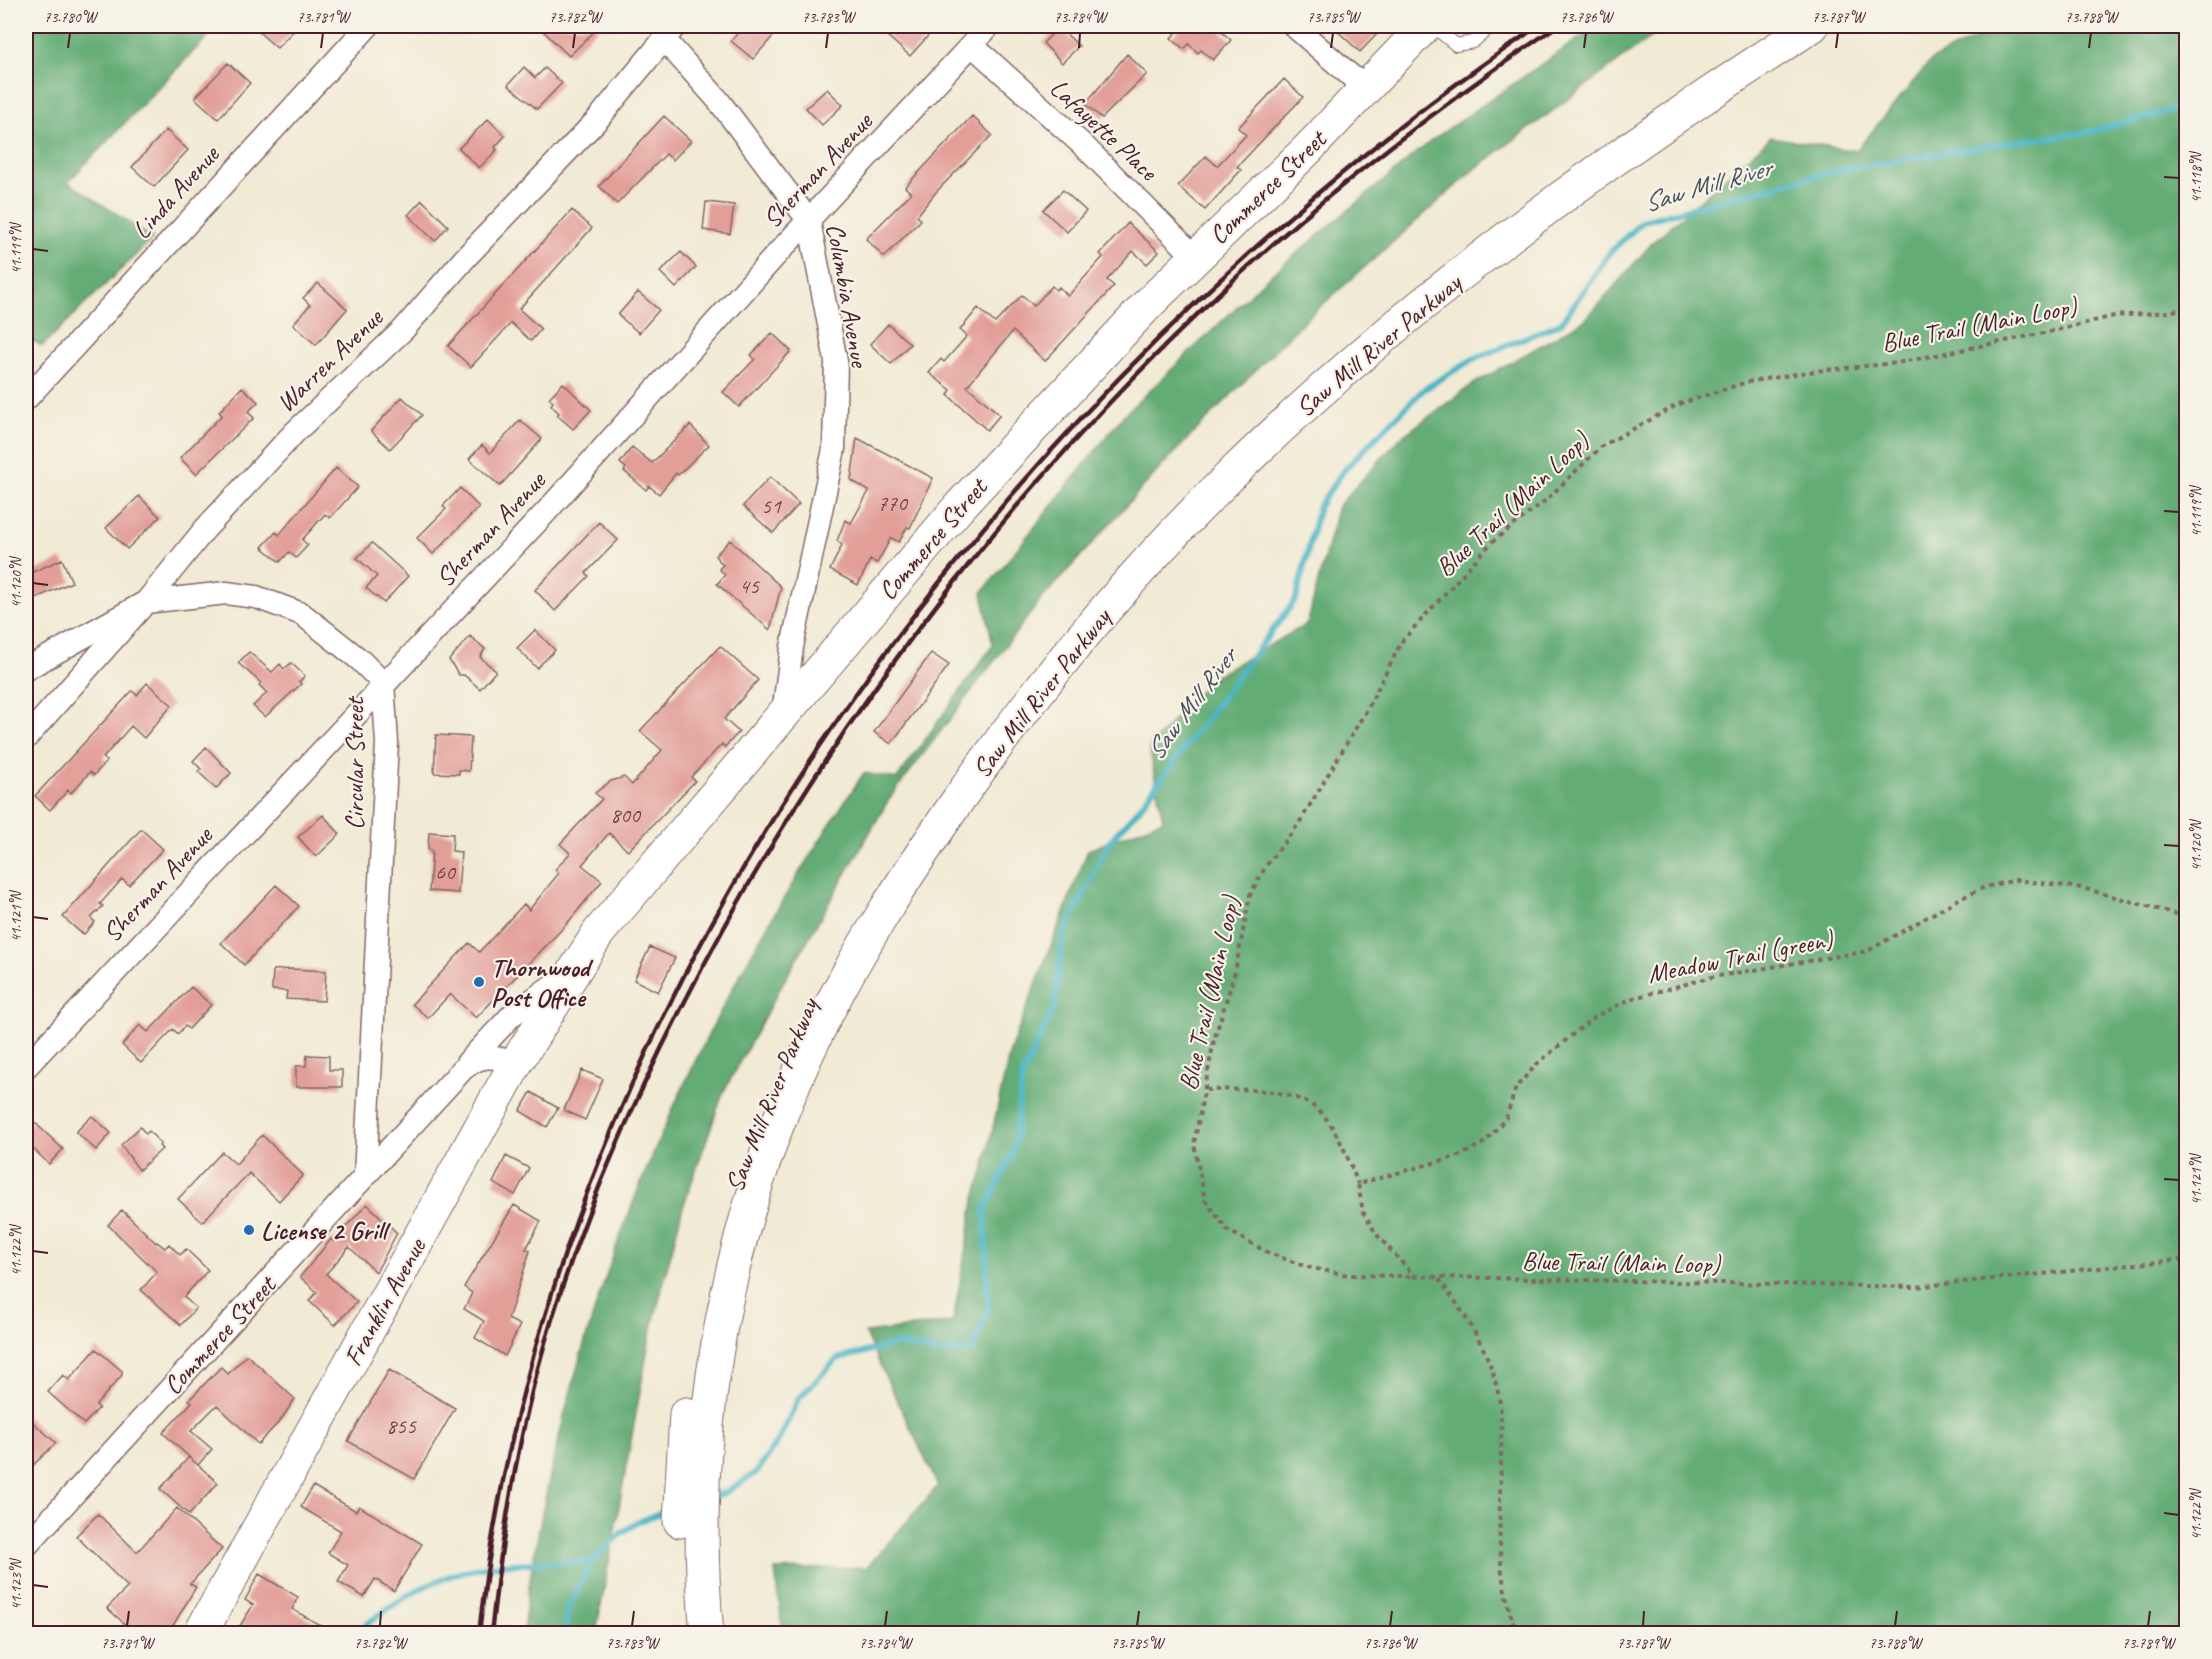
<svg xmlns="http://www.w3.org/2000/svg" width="2212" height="1659" font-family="Caveat,sans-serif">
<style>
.forest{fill:#64ac74;stroke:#576650;stroke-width:1.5}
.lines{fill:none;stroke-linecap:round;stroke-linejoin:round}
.stream{stroke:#49b5c6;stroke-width:6}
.building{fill:#e29f98}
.lane-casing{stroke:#846666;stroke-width:14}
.street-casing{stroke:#846666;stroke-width:25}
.secondary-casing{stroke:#846666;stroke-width:35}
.highway-casing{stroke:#846666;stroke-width:35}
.path{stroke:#846666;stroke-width:4;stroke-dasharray:4.5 4.5;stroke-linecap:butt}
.lane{stroke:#fff;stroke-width:12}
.street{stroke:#fff;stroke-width:22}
.secondary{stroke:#fff;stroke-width:33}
.highway{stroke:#fff;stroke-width:33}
.rail{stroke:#4a1f2b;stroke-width:4.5}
.ticks{fill:none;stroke:#4a1f2b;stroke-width:2}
.poi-dot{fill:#1f6fb2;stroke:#f7f3e8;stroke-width:2}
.labels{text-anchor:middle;stroke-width:4.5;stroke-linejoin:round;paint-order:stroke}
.number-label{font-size:22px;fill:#703f46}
.street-label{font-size:26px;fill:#4a1f2b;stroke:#f7f3e8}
.poi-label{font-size:26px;font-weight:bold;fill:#4a1f2b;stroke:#f7f3e8;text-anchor:start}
.water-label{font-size:27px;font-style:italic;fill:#4a5461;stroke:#f7f3e8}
.neatline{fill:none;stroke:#4a1f2b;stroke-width:2}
.ticks-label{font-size:15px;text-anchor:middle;fill:#4a1f2b}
</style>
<rect width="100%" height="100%" fill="#f7f3e8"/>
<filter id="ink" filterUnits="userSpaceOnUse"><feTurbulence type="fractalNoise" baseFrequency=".0167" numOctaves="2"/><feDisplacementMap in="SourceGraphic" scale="12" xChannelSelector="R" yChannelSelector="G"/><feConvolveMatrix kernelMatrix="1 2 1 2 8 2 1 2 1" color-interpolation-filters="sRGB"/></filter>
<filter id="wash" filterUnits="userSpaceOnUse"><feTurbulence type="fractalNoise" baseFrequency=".008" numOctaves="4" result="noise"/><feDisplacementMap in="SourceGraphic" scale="24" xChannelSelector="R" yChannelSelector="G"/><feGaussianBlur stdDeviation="1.35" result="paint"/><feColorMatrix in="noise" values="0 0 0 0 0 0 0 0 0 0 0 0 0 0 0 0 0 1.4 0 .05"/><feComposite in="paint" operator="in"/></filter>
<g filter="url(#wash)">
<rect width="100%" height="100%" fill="#f1ead4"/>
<path class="forest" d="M26,26h192l-150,156 85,56 -111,108 -16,-9z
M1597,26h73l-23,14 -172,129 -172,153 -131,133 -133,147 -150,197 -104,180 -62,114 -41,117 -32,126 -54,297h-73c6,-59 18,-117 31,-175 57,-250 166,-474 310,-685l33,6 96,-134 -11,-52 141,-177 142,-136 167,-140z
M2002,26h184v1607h-1403l-8,-63 92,-3 71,-81 -73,-153 88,-11 21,-120 11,-38 25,-113 78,-201 75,-30 -14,-73 63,-69 95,-54 31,-118 62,-68 72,-53 113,-65 68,-78 118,-105 85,14 76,-92z"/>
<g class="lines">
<path class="stream" d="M714,1496l11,-3 32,-21 22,-33 20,-41 38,-39 61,-15 41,8 33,-1 16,-42 -3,-99 29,-60 8,-74 32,-68 9,-71 45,-94 30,-33 158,-211 23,-93 25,-36 79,-80 50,-31 88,-36 50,-72 32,-30 192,-50 176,-29 78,-10 80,-21 17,-8
M356,1634c10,-11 21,-17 33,-26 70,-50 120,-44 203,-46
M566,1634l1,-24 25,-48 28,-28 18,-12 32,-13"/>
</g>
<g id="blocks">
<path class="building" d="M252,26h46l-21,22z
M538,26h62l-31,30z
M744,26h21l10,8 -22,25 -22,-18z
M876,26h61l-27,30z
M1183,26h32l16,14 -18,20 -12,-10 -3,3 -9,-9 -5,5 -13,-11z
M1332,26h38l8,7 -18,19z
M1059,27l20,19 -17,17 -19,-20z
M1127,54l20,20 -45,44 -17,-14z
M228,63l22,20 -32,36 -23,-21z
M524,67l11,11 10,-10 17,15 -25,26 -29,-24z
M1284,79l19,18 -66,70 4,3 -36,40 -27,-24 28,-30 11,10 29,-31 -8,-7z
M827,89l16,16 -21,20 -16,-17z
M664,116l27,25 -18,19 -7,-6 -49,50 -18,-18z
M972,116l20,19 -56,57 -19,24 4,4 -37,37 -18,-18 45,-46 -6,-6z
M488,119l17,17 -10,11 2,3 -18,18 -20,-20z
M166,130l22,20 -34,37 -22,-20z
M1063,190l23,21 -19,21 -24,-22z
M422,200l26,26 -13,15 -27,-26z
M706,202l28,3 -4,29 -27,-4z
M572,210l20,18 -73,81 22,20 -10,12 -20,-18 -40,44 -23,-21z
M1128,223l31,29 -12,12 -14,-13 -26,29 7,6 -69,75 -32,-30 -46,55 33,29 -13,15 -39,-35 3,-5 -22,-17 12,-14 3,3 23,-26 -7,-6 18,-22 17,15 27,-28 12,11 18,-20 4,4 3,-3 9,9 35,-39 -3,-3z
M681,252l15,15 -20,21 -16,-16z
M318,283l29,26 -31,36 -23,-21 17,-19 -7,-7z
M638,292l21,18 -20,23 -21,-18z
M888,324l22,20 -19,20 -21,-20z
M772,333l19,18 -52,56 -16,-15 32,-33 -4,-4z
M563,383l28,27 -18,19 -16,-14 2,-2 -8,-8 2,-3 -4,-4z
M242,387l16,15 -10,10 6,6 -58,56 -16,-16 42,-43 -3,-3z
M402,397l20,18 -32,34 -19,-18z
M520,420l22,19 -42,47 -31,-27 13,-14 8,8z
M690,425l19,20 -31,30 -2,-2 -17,21 -10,-8 -3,4 -22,-19 2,-3 -6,-5 12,-16 20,16z
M857,438l76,40 -23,50 -3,-1 -8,15 -8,-4 -14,25 -7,-3 -12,25 -28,-15 12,-25 -5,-4 8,-21 6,3 18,-32 -18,-11z
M336,468l22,19 -28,31 -5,-4 -23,26 6,5 -12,13 -7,-6 -9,10 -18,-15 14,-15 3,3z
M770,477l29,27 -26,29 -30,-27z
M460,488l19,19 -46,47 -16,-16 29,-29 -3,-3z
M139,496l21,21 -33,32 -21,-21z
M599,522l19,18 -32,33 3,3 -34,35 -20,-21z
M730,540l51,47 -11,43 -53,-46 8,-9 -6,-6 4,-4 -8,-9z
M372,543l36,33 -24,27 -18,-15 11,-12 -20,-18z
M62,559l10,23 -36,16 -10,-23z
M535,630l20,20 -18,18 -20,-20z
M470,636l15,13 -5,8 16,14 -16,18 -16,-14h-5l-10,-15z
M720,646l38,34 -34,39 15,13 -14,15 -3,-3 -31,33 4,4 -67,70 -19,-18 -27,32 20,16 -37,45 -89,92 -26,-24 -22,24 -16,-14 57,-61 10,9 45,-48 5,6 30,-37 -4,-3 15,-17 -10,-9 42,-45 -7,-6 16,-12 13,-4 8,8 30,-35 -22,-19z
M249,652l23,20 8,-8 4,5 7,-6 14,13 -6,6 2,2 -36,33 -12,-11 14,-13 -8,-8 2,-2 -23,-20z
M931,653l18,12 -58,79 -17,-12z
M147,683l25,22 -28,33 -13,-12 -28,32 4,3 -13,14 -4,-3 -19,21 -3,-3 -18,20 -15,-14 97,-105 5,4z
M436,735l35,2 -2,34 -10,-1v4l-25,-1z
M206,747l25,26 -15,16 -18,-18 3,-2 -8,-8z
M323,815l17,19 -24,23 -18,-20z
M141,829l22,20 -34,36 -7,-6 -22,25 3,2 -12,12 4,4 -11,12 -4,-2 -17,-15z
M429,832l24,2 -1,17 9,1 -3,41 -29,-2 3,-40 -4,-1z
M276,885l23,21 -55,59 -23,-22z
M650,947l25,11 -17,34 -24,-12z
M291,969l35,2 -2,30 -38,-2 1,-8 -15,-1 1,-20z
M191,987l20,18 -22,24 -4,-3 -7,8 -5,-5 -32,34 -19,-18 18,-20 8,7z
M307,1055l22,1v14h13v17h-46v-21h10z
M582,1070l21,9 -18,41 -21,-10z
M531,1092l27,16 -11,19 -27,-16z
M92,1116l19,17 -15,17 -20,-18z
M33,1121l30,28 -14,15 -23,-22v-13z
M140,1127l6,7 3,-3 12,13 -2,2 3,3 -23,21 -18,-25z
M262,1135l41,40 -24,26 -30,-28 -47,49 -24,-23 44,-47 14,12z
M506,1156l23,12 -14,27 -22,-12z
M367,1204l30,29 -21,39 -27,-25 -23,27 31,28 -22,23 -26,-24 8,-9 -17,-15 31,-38 2,2z
M514,1205l27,16 -15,28 4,2 -22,68 12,6 -15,31 -30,-18 9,-17 -20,-12 8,-16 -8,-6z
M122,1210l34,33 1,-1 8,6 4,-4 11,11 6,-6 22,21 -24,27 12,11 -15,17 -40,-35 16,-18 -49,-47z
M96,1349l26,22v4l-26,30 3,3 -15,16 -36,-32 15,-17 6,5z
M247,1355l48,44 -15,22 -22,23 -41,-39 -26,26 21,18 -14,16 -35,-32 29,-31 -3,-2 32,-33 7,7z
M389,1370l66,38 -41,71 -66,-38z
M26,1416l30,27 -30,29z
M189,1457l29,26 -29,32 -29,-26z
M313,1486l43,25 3,-5 63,38 -28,47 -19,-12 -11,18 -26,-15 10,-17 -20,-12 13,-22 -40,-24z
M177,1508l45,41 -32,35 6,3 -28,47h-32l-29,-26 21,-21 -52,-51 22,-22 39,38z
M259,1574l39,23 -6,12 43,25h-39l-14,-9 -6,9h-41l18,-29 -8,-5z"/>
</g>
</g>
<g filter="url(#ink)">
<use href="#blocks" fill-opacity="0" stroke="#846666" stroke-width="1.5"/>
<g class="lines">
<g class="lane-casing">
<path id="lane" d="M1433,26l23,19 17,-3 19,-16"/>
</g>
<g class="street-casing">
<path id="street" d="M1294,26l57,50 18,10
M663,38l55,62 91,121 27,140 -2,88 -42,198 -9,67
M972,45l113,102 110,110
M26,399l342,-373
M26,669l120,-67 80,-9 30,4 46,17 58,46 23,23 4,60 -22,433
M26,738l120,-136 59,-73 90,-97 108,-102 63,-73 132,-138 77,-93
M467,1063l45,-48 56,-41
M26,1067l520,-555 229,-256 214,-230
M26,1546l436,-476c18,-17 32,-14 54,-7"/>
</g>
<g class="secondary-casing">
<path id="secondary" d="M200,1634l316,-571 83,-131 360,-425 189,-203 161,-156 116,-122"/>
</g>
<g class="highway-casing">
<path id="highway" d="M680,1521l6,-107
M707,1634c-20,-209 22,-424 115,-611 38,-77 85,-149 134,-220 82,-118 175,-230 278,-331 173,-170 374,-314 578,-446"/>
</g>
<path class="path" d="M2186,308l-18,4 -54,4 -65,16 -152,31 -82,8 -68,11 -68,22 -77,42 -56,54 -54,42 -90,99 -33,65 -71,119 -32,41 -16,29 -15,77 -21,68 -20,104 11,56 22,30 42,23 38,14 41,8 567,12 271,-28
M1206,1090c34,-1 85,-3 112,20 18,15 32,53 40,74
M1416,1278l-39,-43 -14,-23 -5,-28 104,-29 23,-13 21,-24 10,-31 22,-24 55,-45 37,-19 82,-22 156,-26 87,-50 30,-14 31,-7 67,8 103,29
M1439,1279c24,33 49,68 58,109 6,24 4,48 4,73 -1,65 -7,109 16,173"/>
<use href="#lane" class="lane"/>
<use href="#street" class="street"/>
<use href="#secondary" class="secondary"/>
<use href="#highway" class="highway"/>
<path class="rail" d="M479,1634c71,-650 530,-1248 1059,-1608
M491,1634c10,-90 24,-179 47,-266 33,-125 85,-246 144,-361 146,-288 350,-548 590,-762 90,-80 187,-152 285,-219"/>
</g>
</g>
<path class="ticks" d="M68,48l2,-15M321,48l2,-15M573,48l2,-15M826,48l2,-15M1079,48l1,-15M1331,48l2,-15M1584,48l2,-15M1836,48l2,-15M2089,48l2,-15M2164,177l15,1M33,249l15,2M2164,511l15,1M33,583l15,2M2164,845l15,1M33,917l15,2M2164,1179l15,1M33,1251l15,2M2164,1513l15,2M33,1585l15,2M127,1626l2,-15M380,1626l1,-15M632,1626l2,-15M885,1626l2,-15M1137,1626l2,-15M1390,1626l2,-15M1643,1626l1,-15M1895,1626l2,-15M2148,1626l2,-15"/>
<g class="poi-dot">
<circle cx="479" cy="982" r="6"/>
<circle cx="249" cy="1230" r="6"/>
</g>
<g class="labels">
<g class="number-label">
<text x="892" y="510">770</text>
<text x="771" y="513">51</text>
<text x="749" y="593">45</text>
<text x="625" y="822">800</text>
<text x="445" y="879">60</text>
<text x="401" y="1433">855</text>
</g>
<g class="street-label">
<text transform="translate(1104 129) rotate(43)" y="9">Lafayette Place</text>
<text transform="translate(817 170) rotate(-47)" y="9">Sherman Avenue</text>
<text transform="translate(1267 187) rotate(-44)" y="9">Commerce Street</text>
<text transform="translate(175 192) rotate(-48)" y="9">Linda Avenue</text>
<text transform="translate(848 295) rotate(80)" y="9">Columbia Avenue</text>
<text transform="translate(1979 324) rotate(-11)" y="9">Blue Trail (Main Loop)</text>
<text transform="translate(1378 345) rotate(-40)" y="9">Saw Mill River Parkway</text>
<text transform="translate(329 360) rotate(-44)" y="9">Warren Avenue</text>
<text transform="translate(1512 504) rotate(-43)" y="9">Blue Trail (Main Loop)</text>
<text transform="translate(490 529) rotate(-47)" y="9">Sherman Avenue</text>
<text transform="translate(932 539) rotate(-49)" y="9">Commerce Street</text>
<text transform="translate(1041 693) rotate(-52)" y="9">Saw Mill River Parkway</text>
<text transform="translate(354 764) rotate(-90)" y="9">Circular Street</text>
<text transform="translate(157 884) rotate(-47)" y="9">Sherman Avenue</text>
<text transform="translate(1740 956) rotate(-11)" y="9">Meadow Trail (green)</text>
<text transform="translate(1209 993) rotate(-77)" y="9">Blue Trail (Main Loop)</text>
<text transform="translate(771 1095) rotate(-68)" y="9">Saw Mill River Parkway</text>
<text transform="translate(1621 1262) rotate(1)" y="9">Blue Trail (Main Loop)</text>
<text transform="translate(384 1302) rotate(-61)" y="9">Franklin Avenue</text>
<text transform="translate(219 1335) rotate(-47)" y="9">Commerce Street</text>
</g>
<g class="poi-label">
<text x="491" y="976">Thornwood<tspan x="491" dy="30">Post Office</tspan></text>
<text x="261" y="1239">License 2 Grill</text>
</g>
<g class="water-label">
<text transform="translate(1707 185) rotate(-16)" y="9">Saw Mill River</text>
<text transform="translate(1191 704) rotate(-53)" y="9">Saw Mill River</text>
</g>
</g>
<rect width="2212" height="1659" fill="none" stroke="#f7f3e8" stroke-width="66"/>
<rect x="33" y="33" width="2146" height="1593" class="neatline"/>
<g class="ticks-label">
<text x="70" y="22">73.780°W</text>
<text x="323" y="22">73.781°W</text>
<text x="575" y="22">73.782°W</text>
<text x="828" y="22">73.783°W</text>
<text x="1080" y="22">73.784°W</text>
<text x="1333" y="22">73.785°W</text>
<text x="1586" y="22">73.786°W</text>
<text x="1838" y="22">73.787°W</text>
<text x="2091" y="22">73.788°W</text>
<text transform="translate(2196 178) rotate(-90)" y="5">41.118°N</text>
<text transform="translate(16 249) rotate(-90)" y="5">41.119°N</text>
<text transform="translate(2196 512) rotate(-90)" y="5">41.119°N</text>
<text transform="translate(16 583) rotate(-90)" y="5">41.120°N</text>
<text transform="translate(2196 846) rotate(-90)" y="5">41.120°N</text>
<text transform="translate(16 917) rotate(-90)" y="5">41.121°N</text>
<text transform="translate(2196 1180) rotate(-90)" y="5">41.121°N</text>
<text transform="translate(16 1251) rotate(-90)" y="5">41.122°N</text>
<text transform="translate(2196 1515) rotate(-90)" y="5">41.122°N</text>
<text transform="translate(16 1585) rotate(-90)" y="5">41.123°N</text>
<text x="127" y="1648">73.781°W</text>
<text x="380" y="1648">73.782°W</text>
<text x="632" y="1648">73.783°W</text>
<text x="885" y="1648">73.784°W</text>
<text x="1137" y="1648">73.785°W</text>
<text x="1390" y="1648">73.786°W</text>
<text x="1643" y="1648">73.787°W</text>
<text x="1895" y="1648">73.788°W</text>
<text x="2148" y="1648">73.789°W</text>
</g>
</svg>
